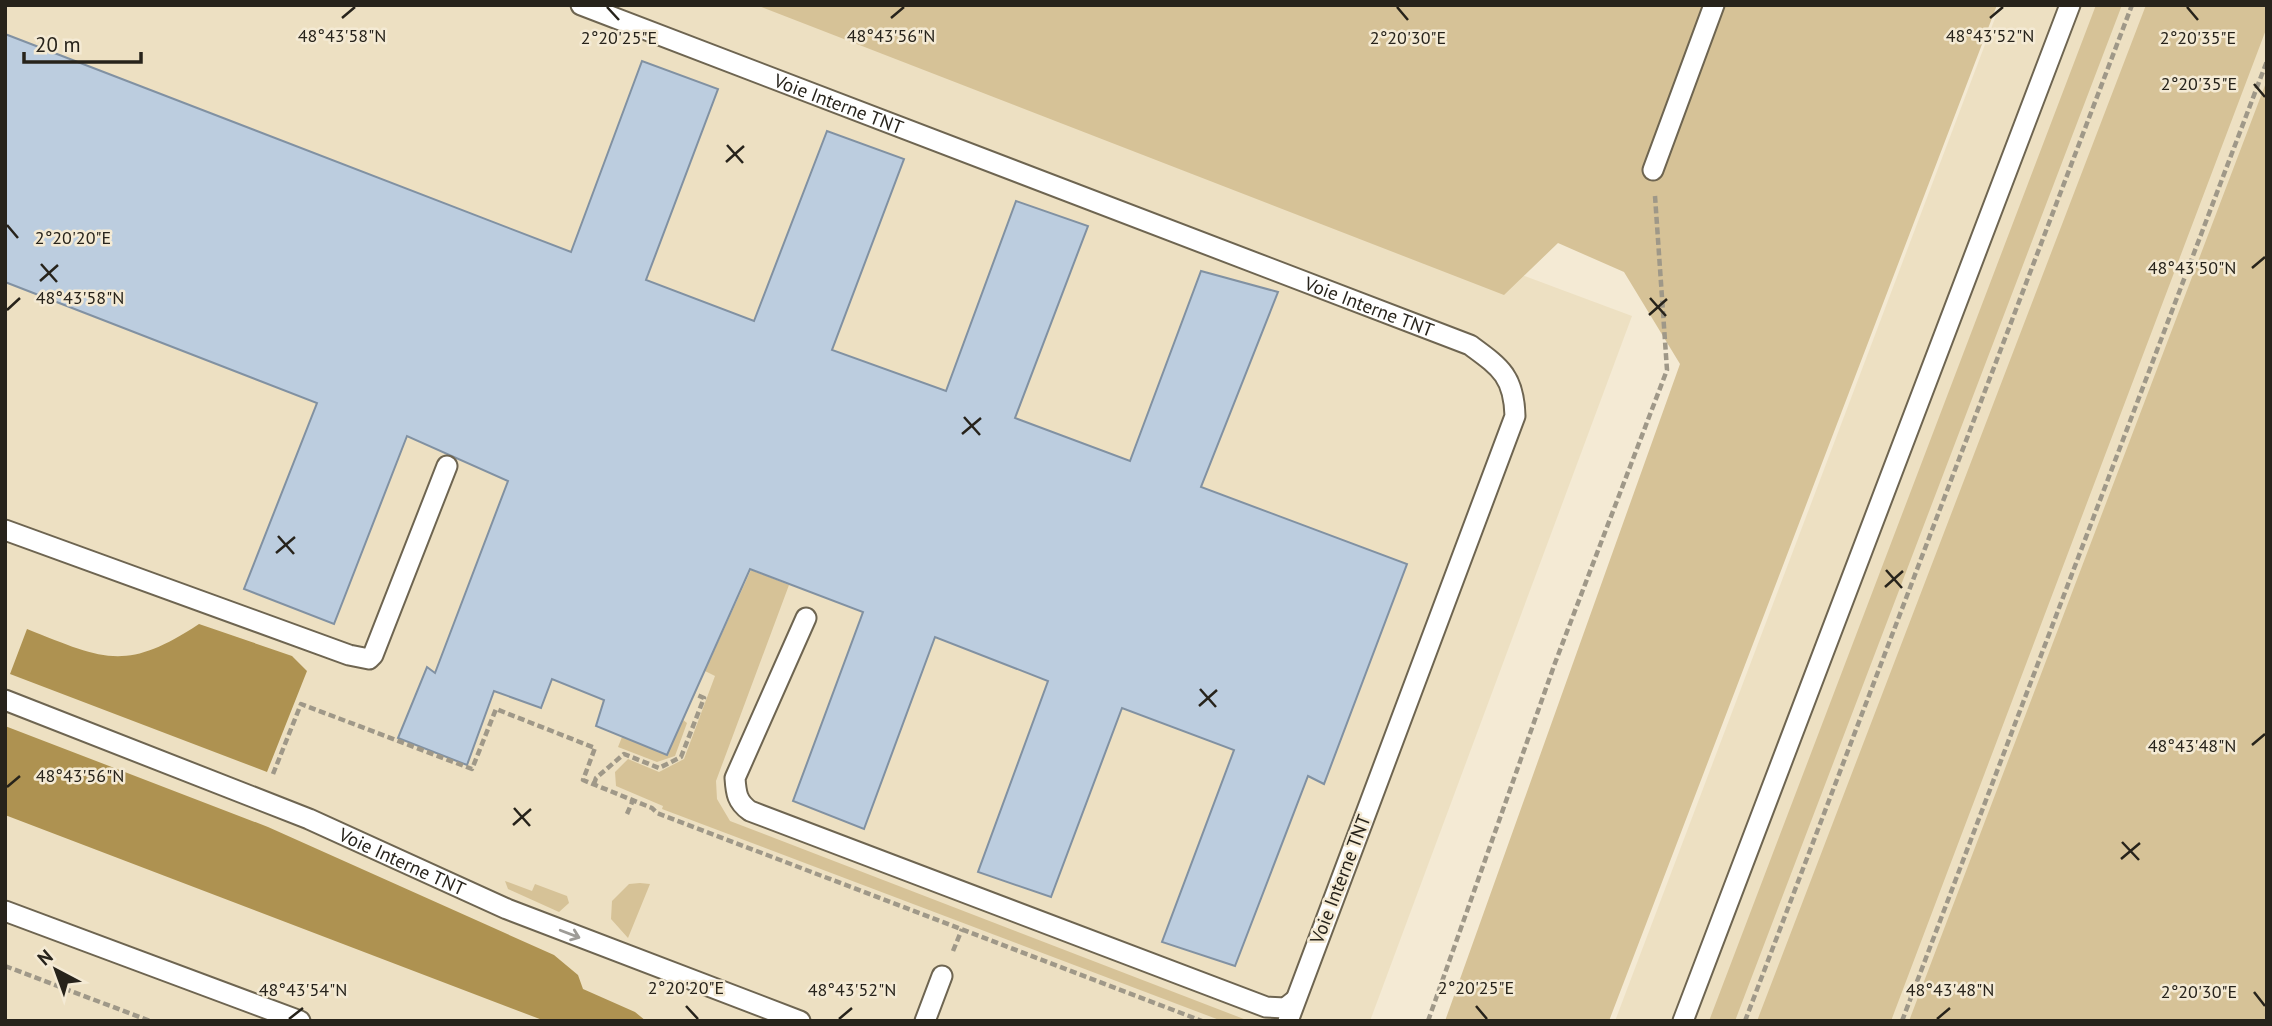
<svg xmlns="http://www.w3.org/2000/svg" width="2272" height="1026" font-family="'PT Sans',sans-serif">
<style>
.built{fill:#ede0c2}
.green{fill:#d6c297}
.water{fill:#ae9251}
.building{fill:#bccddf;stroke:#8191a2;stroke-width:2}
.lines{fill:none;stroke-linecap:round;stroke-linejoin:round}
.service-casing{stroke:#6e6551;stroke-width:23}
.path{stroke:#9f9888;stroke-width:4.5;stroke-dasharray:7 3.5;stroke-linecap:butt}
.service{stroke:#fff;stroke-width:19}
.oneway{stroke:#9e9c98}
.ticks{fill:none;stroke:#27231b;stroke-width:2.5}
.labels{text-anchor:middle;stroke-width:5;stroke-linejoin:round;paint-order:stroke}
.street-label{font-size:19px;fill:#27231b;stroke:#f4ead4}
.ticks-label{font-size:18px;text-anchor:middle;fill:#27231b;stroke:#f4ead4;stroke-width:5;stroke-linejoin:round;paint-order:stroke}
</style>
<rect width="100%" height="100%" fill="#f4ead4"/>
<path class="built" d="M5,5h792l835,311 -262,705h-1365z
M2000,5h267v1016h-652z"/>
<path class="green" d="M756,5h1241l-388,1016h-164l235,-657 -56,-92 -66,-29 -54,52z
M2096,5h26l-387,1016h-26z
M2146,5h121v22l-376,994h-134z
M2267,80v941h-358z
M751,570l38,15 -73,196 1,18 13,22 519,200h-27l-560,-212 1,-3 -47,-20 -1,-14 13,-13 31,13 25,-13 31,-83 -10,-5z
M683,720l4,3 -12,33 -18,6 -39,-15 4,-10 45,18z
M505,881l27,10 3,-7 32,12 2,7 -10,9 -51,-23z
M640,883l10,1 -22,54 -17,-19 1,-18 17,-17z"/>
<path class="water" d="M199,624l93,32 15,15 -40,101 -257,-98 17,-45c76,30 98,44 172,-5z
M5,726l263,101 286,128 24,20 5,14 52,23 11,9h-101l-540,-206z"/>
<path class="building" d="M5,34l566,218 71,-191 76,28 -72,191 108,41 73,-190 77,28 -72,191 114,41 70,-190 72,25 -73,192 115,43 71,-190 77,21 -77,195 206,77 -83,220 -16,-8 -73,190 -73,-24 72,-192 -112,-42 -71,189 -73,-25 70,-191 -113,-44 -71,192 -71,-28 70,-189 -113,-43 -83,186 -71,-29 8,-26 -52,-21 -11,29 -47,-17 -27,74 -69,-27 29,-71 8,6 73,-192 -101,-45 -73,188 -90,-35 73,-186 -312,-121z"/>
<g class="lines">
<g class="service-casing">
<g id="service">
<path id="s1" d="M581,5l889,340c30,22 44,31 45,71l-227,605"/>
<path d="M1653,170l61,-165"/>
<path d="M5,530l344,125 20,4 4,-4 74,-189"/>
<path d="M806,618l-71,160c1,15 2,24 15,33l516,196 19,1 9,-7"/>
<path id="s2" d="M5,700l304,119 198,90 293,112"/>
<path d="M5,911l295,110"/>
<path d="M925,1021l17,-45"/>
<path d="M1683,1021l387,-1016"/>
</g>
</g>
<path class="path" d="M273,774l28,-70 171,65 24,-60 99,39 -12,32 69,28 5,5 545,208
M594,784l2,-6 28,-24 35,14 22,-11 23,-59 -9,-4
M627,814l6,-14
M953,951l9,-22
M5,966l145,55
M1428,1021l127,-358 112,-293 -12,-174
M1745,1021l387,-1016
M1902,1021l365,-960"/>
<use href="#service" class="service"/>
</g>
<defs><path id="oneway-shaft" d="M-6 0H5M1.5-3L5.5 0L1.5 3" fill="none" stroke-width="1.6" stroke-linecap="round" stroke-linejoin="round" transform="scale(1.75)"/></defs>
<use class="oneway" href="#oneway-shaft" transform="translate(570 934) rotate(21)"/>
<path class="ticks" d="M607,7l12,13M1397,7l11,13M2187,7l11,13M342,18l13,-11M891,18l13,-11M1990,18l13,-11M2254,84l11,13M727,145l16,18M726,162l18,-16M7,225l11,13M41,264l16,18M2252,268l13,-11M40,281l18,-16M1650,298l16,18M7,310l13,-12M1649,315l18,-16M964,417l16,18M962,434l19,-16M278,536l16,18M276,553l19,-16M1886,570l16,18M1885,587l18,-16M1200,689l16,18M1199,706l18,-16M2252,745l13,-11M7,787l13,-11M514,808l16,18M513,825l18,-16M2122,842l17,18M2121,859l19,-16M2254,992l11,14M686,1006l12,13M1476,1006l11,13M289,1019l14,-11M839,1019l13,-11M1937,1019l13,-11"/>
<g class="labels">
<g class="street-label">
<text dy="7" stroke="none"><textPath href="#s1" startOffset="276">Voie Interne TNT</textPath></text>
<text dy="7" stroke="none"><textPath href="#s1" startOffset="844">Voie Interne TNT</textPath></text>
<text dy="7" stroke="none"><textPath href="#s2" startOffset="429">Voie Interne TNT</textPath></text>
<text transform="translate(1340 879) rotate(-69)" y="7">Voie Interne TNT</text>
</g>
</g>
<g class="ticks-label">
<text x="342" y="42">48°43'58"N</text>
<text x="891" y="42">48°43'56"N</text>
<text x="1990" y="42">48°43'52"N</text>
<text x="2198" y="44">2°20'35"E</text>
<text x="619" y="44">2°20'25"E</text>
<text x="1408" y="44">2°20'30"E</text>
<text x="2199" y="90">2°20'35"E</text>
<text x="73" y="244">2°20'20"E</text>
<text x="2192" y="274">48°43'50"N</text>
<text x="80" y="304">48°43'58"N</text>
<text x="2192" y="752">48°43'48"N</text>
<text x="80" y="782">48°43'56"N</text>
<text x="686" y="994">2°20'20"E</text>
<text x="1476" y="994">2°20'25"E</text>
<text x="303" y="996">48°43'54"N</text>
<text x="852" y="996">48°43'52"N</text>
<text x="1950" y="996">48°43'48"N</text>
<text x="2199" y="998">2°20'30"E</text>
</g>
<rect width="2272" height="1026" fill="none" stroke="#27231b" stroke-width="14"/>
<g transform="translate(56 970) rotate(319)" stroke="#f4ead4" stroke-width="5" paint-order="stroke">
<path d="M0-5L12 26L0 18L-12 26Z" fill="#27231b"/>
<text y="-10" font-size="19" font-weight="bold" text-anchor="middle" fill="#27231b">N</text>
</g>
<path d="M24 52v10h117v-10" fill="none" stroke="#27231b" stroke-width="3.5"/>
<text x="35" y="52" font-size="21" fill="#27231b" stroke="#f4ead4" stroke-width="5" paint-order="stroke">20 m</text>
</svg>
